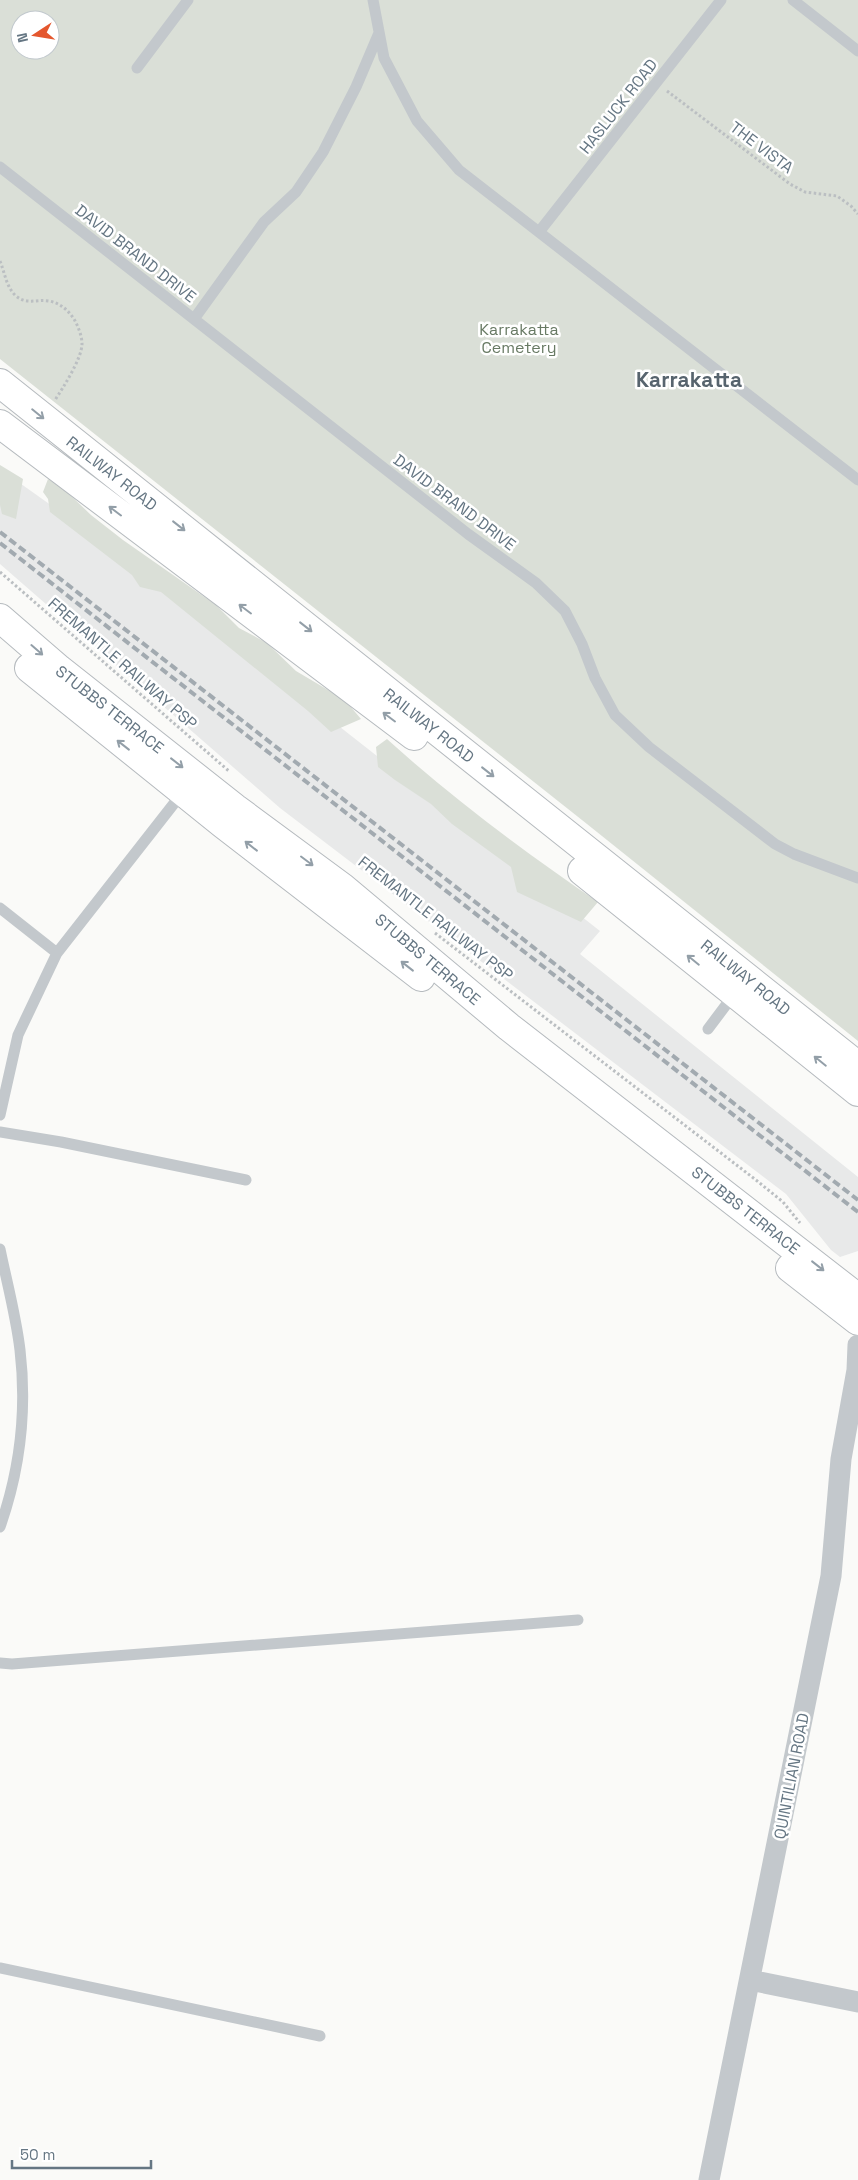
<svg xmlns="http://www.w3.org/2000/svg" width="858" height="2180" font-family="'Space Grotesk',sans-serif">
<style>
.built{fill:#e8e9e9}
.green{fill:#dadfd7;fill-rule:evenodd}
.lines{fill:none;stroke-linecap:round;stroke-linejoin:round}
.primary-casing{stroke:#b5babe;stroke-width:30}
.path{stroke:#bbbfc2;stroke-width:3;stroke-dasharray:2.5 2.5;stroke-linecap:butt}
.service{stroke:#c3c8cc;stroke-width:11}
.minor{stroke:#c3c8cc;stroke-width:21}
.primary{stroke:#fff;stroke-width:28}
.rail{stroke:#a2aab0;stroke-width:4;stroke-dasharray:8 4;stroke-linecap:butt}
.oneway{stroke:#939fa8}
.labels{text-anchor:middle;stroke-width:5;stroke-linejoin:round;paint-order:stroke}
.street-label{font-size:16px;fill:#657683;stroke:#fff}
.park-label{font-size:16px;fill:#687a64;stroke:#fff}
.district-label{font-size:21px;font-weight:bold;fill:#57646e;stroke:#fff}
</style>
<rect width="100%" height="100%" fill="#fafaf8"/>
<path class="built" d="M0,469l117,83 483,379 -20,23 278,223v74l-18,6 -9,-7 -45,-56 -506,-386 -280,-244z"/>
<path class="green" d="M0,0h858v1041l-271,-217 -587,-465zM20,20h30v30h-30z
M0,465l23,14 -7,40 -14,-5 -2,-9z
M48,479l16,10 27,26 32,25 93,65 23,23 28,15 29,28 49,29 16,19 -30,13 -23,-21 -147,-119 -21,-5 -8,-12 -82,-63 -2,-13 -5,-7z
M387,739c66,60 138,113 211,163l-17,20 -64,-30 -6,-25 -59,-43 -21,-20 -36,-24 -17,-13 -2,-20z"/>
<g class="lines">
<g class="primary-casing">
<path id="primary" d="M0,383l858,683
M0,424l414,312
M0,618l59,51 176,139 107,79 167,140 349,271
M29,668l194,156 198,153
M582,871l276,221
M790,1268l68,53"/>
</g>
<path class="path" d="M667,91l123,93 15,8 32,4 14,10 7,8
M0,261c5,12 6,26 16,35 11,9 21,3 33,5 11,2 19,9 25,18 4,7 8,17 8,25 0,14 -19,44 -27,56
M0,572l230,200
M435,933l321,247 27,22 17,21"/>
<path class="service" d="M373,0l11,58 33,63 42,49 399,310
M793,0l65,51
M137,68l51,-68
M0,167l468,367 68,49 29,28 17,33 13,34 20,37 34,32 126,97 19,10 64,24
M539,232l182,-232
M194,319l70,-97 32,-30 27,-40 33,-65 23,-54
M0,908l57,45
M708,1029l27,-36
M0,1115l18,-80 39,-82 126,-161
M0,1132l61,10 185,38
M0,1249c7,34 16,67 20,101 7,60 0,120 -20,177
M0,1663l12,1 566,-44
M0,1968l320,68"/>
<path class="minor" d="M750,1980l108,22
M709,2180l122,-604 10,-117 16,-89 1,-25"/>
<use href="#primary" class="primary"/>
<path class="rail" d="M0,532l858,668
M0,543l858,669"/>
</g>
<defs><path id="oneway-shaft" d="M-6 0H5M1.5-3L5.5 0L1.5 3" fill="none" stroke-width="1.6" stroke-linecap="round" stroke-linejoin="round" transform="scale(1.25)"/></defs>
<g class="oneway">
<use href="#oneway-shaft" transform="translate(38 414) rotate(39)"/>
<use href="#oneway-shaft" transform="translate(115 511) rotate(-143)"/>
<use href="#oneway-shaft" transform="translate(179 526) rotate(38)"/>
<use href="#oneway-shaft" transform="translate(245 609) rotate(-143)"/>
<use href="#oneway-shaft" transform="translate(306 627) rotate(38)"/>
<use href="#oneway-shaft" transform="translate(37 650) rotate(41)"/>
<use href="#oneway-shaft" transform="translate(389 717) rotate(-143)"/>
<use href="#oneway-shaft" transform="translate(123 745) rotate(-142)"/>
<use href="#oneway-shaft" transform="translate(177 763) rotate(38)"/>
<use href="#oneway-shaft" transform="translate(488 772) rotate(38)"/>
<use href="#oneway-shaft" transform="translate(251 846) rotate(-142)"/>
<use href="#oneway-shaft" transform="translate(307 861) rotate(37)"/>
<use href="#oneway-shaft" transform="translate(693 960) rotate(-141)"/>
<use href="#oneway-shaft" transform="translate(407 966) rotate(-142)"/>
<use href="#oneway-shaft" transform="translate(820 1061) rotate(-141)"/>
<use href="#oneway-shaft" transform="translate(818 1266) rotate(38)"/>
</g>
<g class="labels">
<g class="street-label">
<text transform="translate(618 106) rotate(-52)" y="6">HASLUCK ROAD</text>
<text transform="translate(762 147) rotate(37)" y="6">THE VISTA</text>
<text transform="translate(136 253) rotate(38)" y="6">DAVID BRAND DRIVE</text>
<text transform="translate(112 473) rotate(38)" y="6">RAILWAY ROAD</text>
<text transform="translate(455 502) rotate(37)" y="6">DAVID BRAND DRIVE</text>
<text transform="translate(123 663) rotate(41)" y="6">FREMANTLE RAILWAY PSP</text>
<text transform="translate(110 709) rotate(38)" y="6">STUBBS TERRACE</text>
<text transform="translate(429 725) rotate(38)" y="6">RAILWAY ROAD</text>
<text transform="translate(436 918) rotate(38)" y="6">FREMANTLE RAILWAY PSP</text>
<text transform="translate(428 959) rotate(40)" y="6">STUBBS TERRACE</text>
<text transform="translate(746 977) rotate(39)" y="6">RAILWAY ROAD</text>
<text transform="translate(746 1210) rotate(38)" y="6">STUBBS TERRACE</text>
<text transform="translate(791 1776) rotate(-79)" y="6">QUINTILIAN ROAD</text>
</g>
<g class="park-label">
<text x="519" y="335">Karrakatta<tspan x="519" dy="18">Cemetery</tspan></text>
</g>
<g class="district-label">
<text x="689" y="387">Karrakatta</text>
</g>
</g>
<g transform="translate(35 35) rotate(258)"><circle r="24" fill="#ffffff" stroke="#c1c8cd"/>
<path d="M0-4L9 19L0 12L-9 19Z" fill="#e4572e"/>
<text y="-8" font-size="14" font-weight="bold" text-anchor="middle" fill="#657683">N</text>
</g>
<path d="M12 2160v8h139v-8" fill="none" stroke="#657683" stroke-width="2.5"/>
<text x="20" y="2160" font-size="15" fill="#657683" stroke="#ffffff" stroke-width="4" paint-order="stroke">50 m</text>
</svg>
